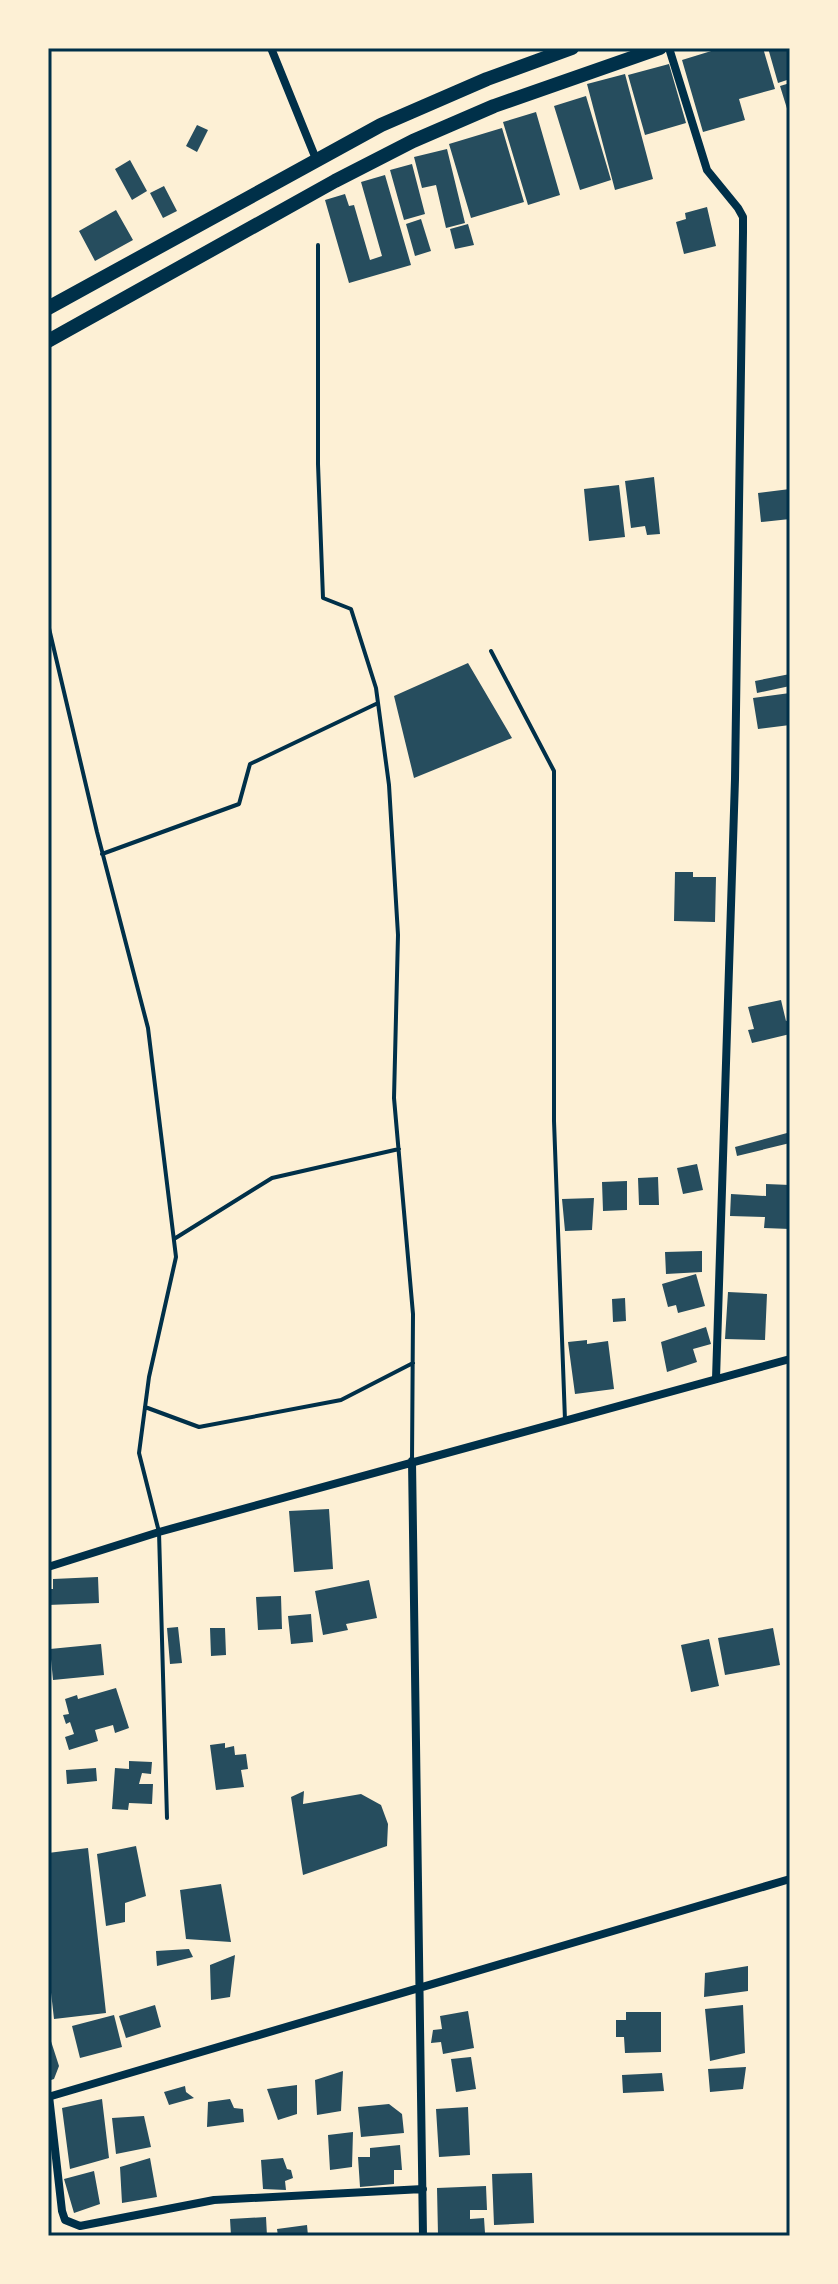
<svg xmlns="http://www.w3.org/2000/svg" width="838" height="2284" font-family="Arial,sans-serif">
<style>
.building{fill:#264d5e}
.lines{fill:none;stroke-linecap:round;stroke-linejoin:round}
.service{stroke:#003049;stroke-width:4}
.minor{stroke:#003049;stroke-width:8}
.primary{stroke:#003049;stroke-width:14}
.neatline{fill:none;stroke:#003049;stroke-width:3}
</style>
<rect width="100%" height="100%" fill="#fdf0d5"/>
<path class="building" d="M721,48h42l12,41 -36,10 6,21 -42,12 -21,-72z
M768,48h22v31l-12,4z
M669,64l17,59 -41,12 -17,-60z
M625,74l28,105 -38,11 -28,-106z
M790,83v32h-1l-9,-29z
M586,96l25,84 -31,10 -26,-84z
M536,112l24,83 -32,10 -25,-83z
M197,125l11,5 -11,22 -11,-6z
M502,128l22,74 -53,16 -22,-74z
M447,149l18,74 -19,5 -10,-43 -14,3 -8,-31z
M130,160l17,31 -15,9 -17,-31z
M412,164l13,50 -21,6 -14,-50z
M385,175l26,90 -62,18 -24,-83 20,-6 4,12 5,-1 16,55 12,-4 -21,-74z
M164,186l13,25 -14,7 -13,-25z
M707,207l9,39 -32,8 -8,-32 10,-3 -1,-6z
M116,210l17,30 -38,21 -16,-30z
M421,219l10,32 -16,5 -9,-32z
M468,224l6,21 -19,4 -5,-20z
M654,477l6,57 -13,1 -2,-9 -14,2 -6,-47z
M619,485l6,52 -36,4 -5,-52z
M790,489v30l-29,3 -3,-29z
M468,663l44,75 -98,40 -20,-82z
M790,674v12l-33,7 -2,-12z
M790,693v32l-32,4 -5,-31z
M675,872h18v5h23l-1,45 -41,-1z
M781,1000l5,21 3,-1 1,14 -38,9 -4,-13 6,-1 -6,-22z
M787,1133l3,10 -53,13 -2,-9z
M697,1164l6,26 -20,4 -6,-26z
M658,1177l1,28h-20l-1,-27z
M627,1181v29l-24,1 -1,-29z
M766,1184l24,1v44l-26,-1 1,-11 -35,-1 1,-22 35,2z
M594,1198l-2,32 -27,1 -3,-32z
M702,1251v21l-36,2 -1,-22z
M696,1274l9,32 -27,7 -2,-8 -8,2 -6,-23z
M728,1292l39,2 -2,46 -40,-1z
M625,1298l1,23 -13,1 -1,-23z
M706,1327l5,17 -18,5 4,13 -30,10 -6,-30z
M587,1340v4l21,-3 6,48 -39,5 -7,-52z
M329,1509l4,60 -39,3 -5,-61z
M98,1577l1,26 -51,2v-16h5v-10z
M369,1580l8,38 -31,6 2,6 -25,5 -8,-44z
M281,1596l1,33 -24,1 -2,-33z
M311,1614l2,28 -22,2 -3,-28z
M178,1627l4,36 -12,1 -3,-36z
M210,1628h15l1,27 -15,1z
M773,1628l7,37 -55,10 -7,-37z
M709,1639l10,47 -28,6 -10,-47z
M101,1644l3,31 -51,5 -3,-31z
M116,1688l13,40 -14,5 -2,-8 -18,5 3,11 -29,9 -4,-13 9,-3 -4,-12 -4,2 -3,-9 6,-1 -4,-15 12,-4 1,4z
M225,1743v5l9,-2 1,9 11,-1 2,15 -7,1 3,17 -28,3 -6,-45z
M129,1761l23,1 -1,12 -9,-1 -3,11h14l-1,20 -23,-1 -1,7 -16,-1 3,-41 14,1z
M96,1768l1,13 -30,3 -1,-14z
M304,1791l-1,13 58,-10 20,11 7,19 -1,22 -84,29 -12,-78z
M136,1846l10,50 -21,7v19l-19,4 -9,-72z
M88,1848l18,165 -52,6 -6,-53v-113z
M221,1884l10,58 -45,-3 -6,-49z
M189,1949l4,8 -36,9 -1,-15z
M235,1955l-5,42 -19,3 -1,-35z
M748,1966v25l-44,6 1,-24z
M155,2005l6,22 -35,11 -7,-22z
M743,2005l2,48 -35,8 -5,-52z
M468,2011l6,37 -31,6 -2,-12 -10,1 2,-13 9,-1 -2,-13z
M626,2012h35v40l-36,1 -1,-16h-8v-17h10z
M114,2015l8,32 -42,11 -8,-32z
M49,2035l10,31 -5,13 -6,2z
M471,2057l5,32 -20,3 -5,-33z
M746,2067l-3,22 -33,3 -2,-23z
M343,2071l-2,40 -24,4 -2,-35z
M662,2073l2,18 -41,2 -1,-18z
M297,2085v29l-19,6 -11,-31z
M185,2086l1,6 8,6 -25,7 -5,-13z
M102,2099l7,59 -39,11 -8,-61z
M230,2099l4,9 9,1 1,13 -37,5 1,-25z
M389,2104l13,10 2,19 -43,4 -3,-30z
M468,2107l2,48 -31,2 -3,-48z
M144,2116l7,31 -35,7 -4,-36z
M353,2132l-1,35 -22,3 -2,-35z
M400,2145l2,25h-8v14l-34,3 -2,-30h12v-9z
M150,2158l7,39 -35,6 -2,-36z
M283,2158l4,11 4,1 2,8 -8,3 1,9 -23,-1 -2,-29z
M94,2171l6,33 -26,9 -10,-34z
M532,2173l2,50 -40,2 -2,-51z
M486,2186l1,24h-17v9l14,-1 1,15 -47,2 -1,-47z
M266,2217l1,19h-36l-1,-17z
M307,2225l1,11h-30l-1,-7z"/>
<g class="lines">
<path class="service" d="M318,245v219l5,134 28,11 25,79 13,97 9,150 -4,163 19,216 -1,147
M48,624l49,208 51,196 28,229 -27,120 -10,76 20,79 8,286
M491,651l63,120v350l11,299
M102,854l137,-50 11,-40 128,-61
M174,1239l98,-61 127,-29
M145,1407l54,20 142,-27 72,-37"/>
<path class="minor" d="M271,48l45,111
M669,48l38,122 31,38 5,9v15l-8,547 -19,600
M412,1461l11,775
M48,1567l111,-35 631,-173
M49,2096l13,115 3,9 15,6 134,-26 209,-11
M48,2097l742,-218"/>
<path class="primary" d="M48,308l333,-183 106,-46 85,-31
M48,341l287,-160 78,-40 81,-35 166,-58"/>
</g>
<rect width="838" height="2284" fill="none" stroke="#fdf0d5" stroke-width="100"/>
<rect x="50" y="50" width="738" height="2184" class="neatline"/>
</svg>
